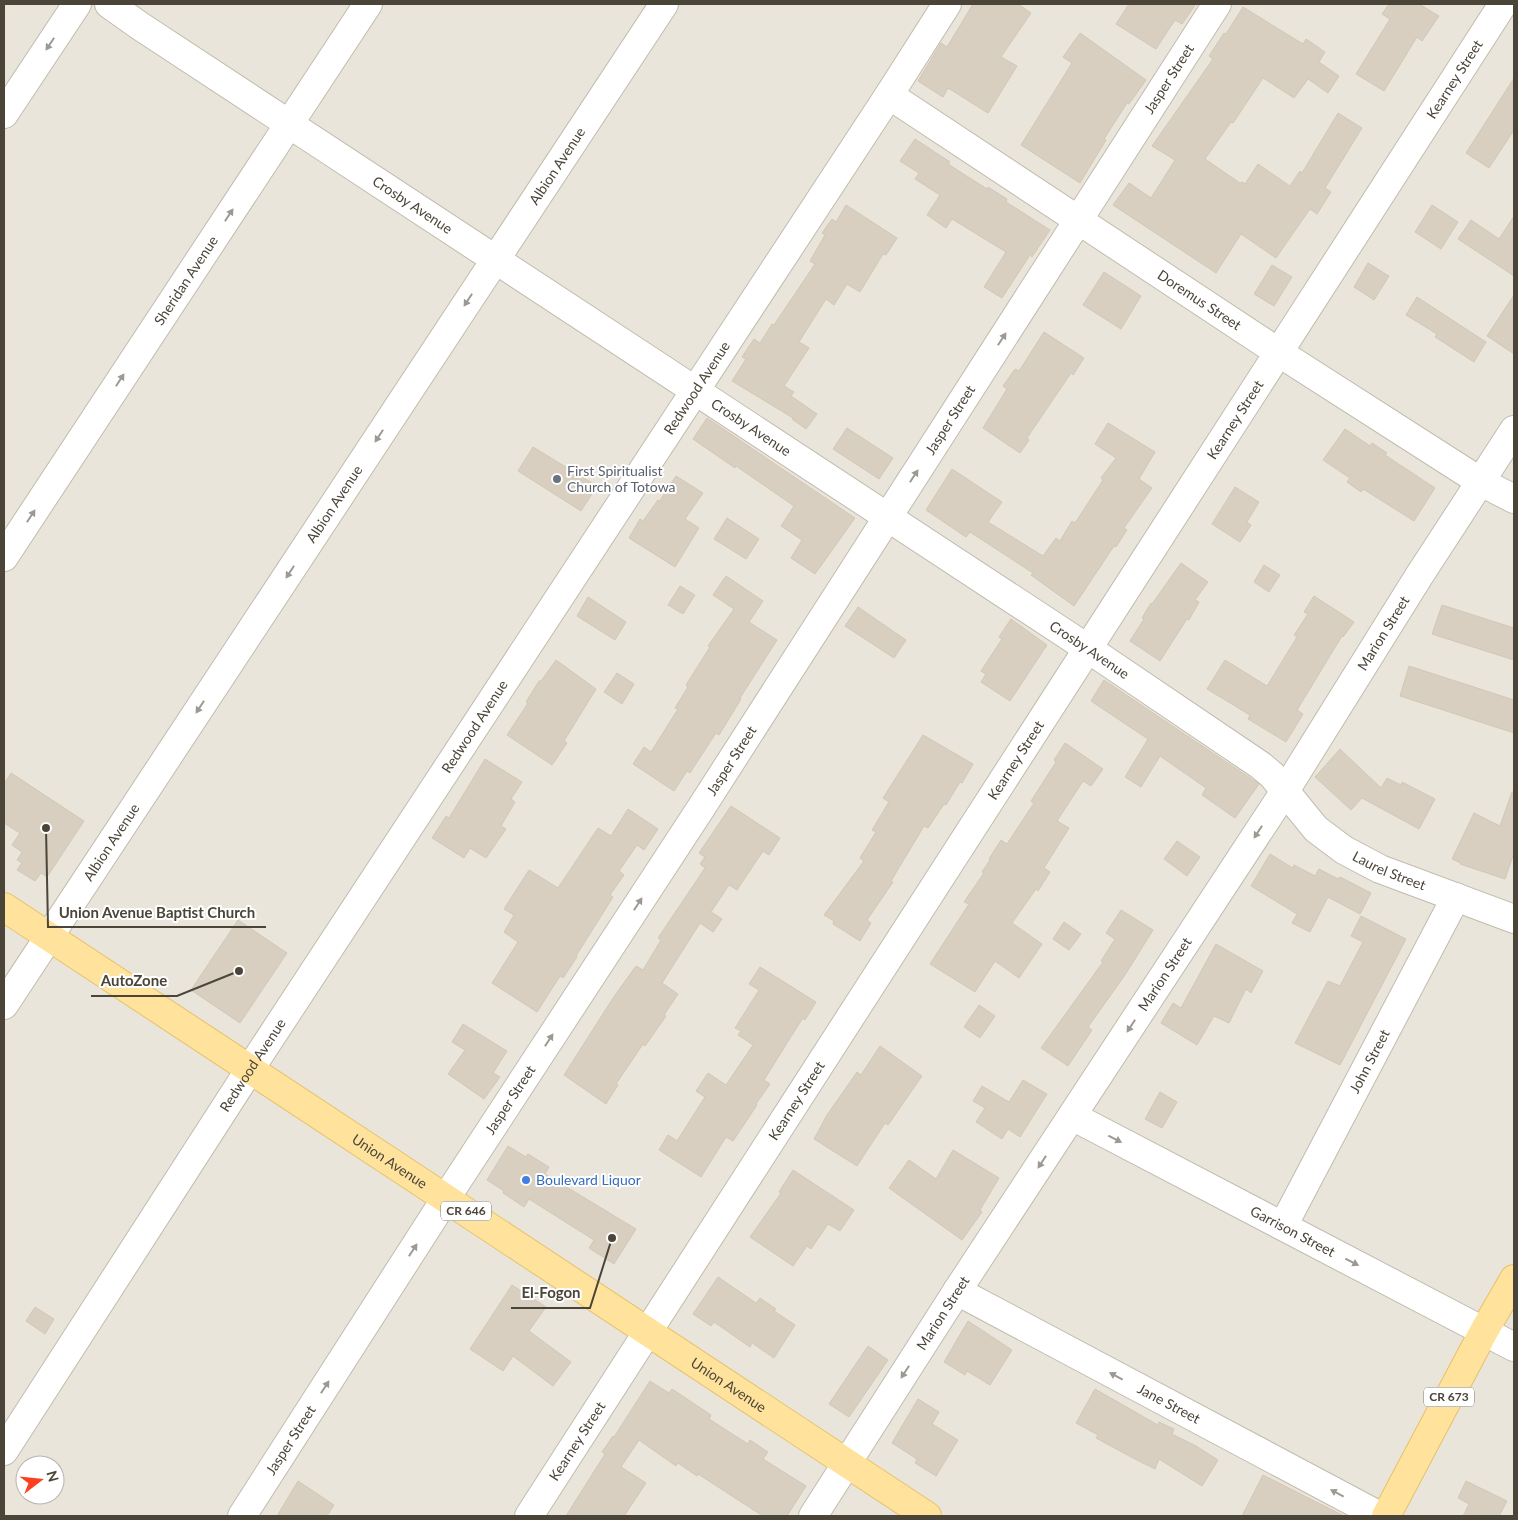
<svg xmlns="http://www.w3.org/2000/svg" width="1518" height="1520" font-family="Lato,sans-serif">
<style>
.residential{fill:#eae5da;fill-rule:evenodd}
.building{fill:#d8cfc1;stroke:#d3c7b4}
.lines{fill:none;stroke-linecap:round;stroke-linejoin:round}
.minor-casing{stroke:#c2bbae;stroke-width:30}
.major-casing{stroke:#e6c16a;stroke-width:30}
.minor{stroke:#fff;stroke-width:28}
.major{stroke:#ffe39c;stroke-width:28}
.oneway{fill:#9c9892}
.worship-dot{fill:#6b7280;stroke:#fff;stroke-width:2}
.shop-dot{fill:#3f7fe0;stroke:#fff;stroke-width:2}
.labels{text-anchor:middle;stroke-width:4;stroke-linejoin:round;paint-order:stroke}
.shield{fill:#fff;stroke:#817c74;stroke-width:1}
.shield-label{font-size:12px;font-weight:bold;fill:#4b4439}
.street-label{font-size:14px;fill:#4b4439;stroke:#fff}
.worship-label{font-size:14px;fill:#5b616d;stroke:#fff;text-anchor:start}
.shop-label{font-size:14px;fill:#366cbe;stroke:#fff;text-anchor:start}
.leader{fill:none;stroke:#4b4439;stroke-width:2}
.callout-dot{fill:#4b4439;stroke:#fff;stroke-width:2}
.callout-label{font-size:15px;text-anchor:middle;font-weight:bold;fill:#4b4439;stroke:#fff;stroke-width:4;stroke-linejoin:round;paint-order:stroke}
</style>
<rect width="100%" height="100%" fill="#f6f3ec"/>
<path class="residential" d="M4,4h1510v1512h-1510zM25,1465h30v30h-30z"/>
<path class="building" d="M973,4h45l13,9 -30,44 16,9 -29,47 -40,-25 -5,9 -25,-16 23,-38 6,4z
M1129,4h67l-14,20 -7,-4 -19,29 -40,-25z
M1389,4h30l20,12 -17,25 -5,-4 -33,54 -28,-17 34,-55 -8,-5z
M1243,7l60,37 3,-5 19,13 -6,10 20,14 -11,17 -20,-14 -14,19 -31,-20 -30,45 -2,-1 -26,37 35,24 2,-1 3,2 13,-20 32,22 10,-15 2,2 36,-60 24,15 -37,60 6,4 -14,22 -7,-5 -34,49 -35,-24 -25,39 -103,-68 16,-22 22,15 24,-38 -23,-14 61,-87 -4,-3 15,-23 2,1z
M1080,33l66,47 -17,24 -2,-1 -23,36 2,1 -26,43 -59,-38 51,-82 -9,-6z
M1514,78v52l-25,38 -23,-15z
M915,139l35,23 -2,2 39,25 1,-2 19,12 -1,3 44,28 -18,27 -2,-2 -28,43 -18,-11 22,-35 -54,-33 -6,9 -19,-13 13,-20 -25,-16 4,-6 -19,-12z
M846,205l51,33 -11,17 -3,-1 -23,38 -13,-8 -13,21 -8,-6 -27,43 10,6 -25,38 10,6 -3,4 26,18 -11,15 -14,-10 1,-1 -61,-37 14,-22 -4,-2 12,-18 6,4 12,-19 2,1 41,-61 -5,-3 15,-26 -3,-2 10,-14 4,3z
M1432,205l26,17 -17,27 -26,-17z
M1514,216v60l-56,-37 13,-19 28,19z
M1368,263l21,13 -15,24 -20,-13z
M1272,265l20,12 -18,29 -20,-12z
M1104,272l37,24 -20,33 -38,-24z
M1514,295v59l-27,-18z
M1417,297l69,45 -12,20 -39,-25 2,-3 -31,-19z
M1044,332l40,26 -11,17 -2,-2 -44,65 2,2 -9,13 -37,-25 24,-39 -4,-3 12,-17 4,2z
M707,418l148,100 -40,56 -24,-16 11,-18 -21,-14 13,-20 -58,-40 -1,2 -42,-29z
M1108,423l47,29 -16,27 13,9 -28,40 3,2 -11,17 -2,-1 -40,60 -43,-31 2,-2 -63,-41 -4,5 -40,-27 26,-41 50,33 -14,20 55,34 13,-18 4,3 12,-20 3,2 28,-43 -2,-2 15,-20 -21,-14z
M847,428l46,30 -14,21 -46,-30z
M1345,429l25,17 2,-3 15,10 -2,2 50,33 -21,33 -51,-32 -2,3 -14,-10 3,-4 -27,-18z
M533,447l64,39 -16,25 -63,-40z
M676,476l27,17 -18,26 14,9 -24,39 -46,-29 11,-19 3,2 15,-21 1,2z
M1235,487l24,15 -12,20 4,3 -11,17 -28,-18z
M727,518l32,21 -13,20 -32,-20z
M1181,563l27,19 -13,18 4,2 -10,18 -2,-1 -27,42 -30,-20 14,-22 -2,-1 9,-15 1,1z
M1264,565l16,10 -11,17 -15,-10z
M726,576l37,25 -14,21 28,18 -37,58 1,1 -22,36 -3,-2 -26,40 -3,-2 -13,20 -41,-27 11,-17 7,5 27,-43 -3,-1 13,-21 -2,-2 24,-38 -2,-1 26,-37 -21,-14z
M680,586l15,9 -12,19 -15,-9z
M1314,596l40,26 -11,15 -1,-1 -45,74 6,4 -17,28 -38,-23 2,-4 -43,-26 18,-29 42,26 30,-49 -3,-2 14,-21 -4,-2z
M588,597l38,25 -11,18 -38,-24z
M1442,605l72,23v32l-82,-26z
M858,607l48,33 -12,18 -49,-32z
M1011,619l36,26 -37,56 -29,-19 5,-8 -5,-3 21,-32 -3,-2z
M556,660l40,29 -32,52 3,2 -15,22 -45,-30 21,-32 -2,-1 13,-21h2z
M1409,666l105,34v33l-114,-37z
M617,673l17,11 -12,20 -18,-12z
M1104,680l155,104 -24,34 -33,-23 4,-7 -46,-32 -19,31 -16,-10 23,-38 -57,-38z
M923,735l50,29 -11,19 -2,-1 -14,23 -2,-1 -16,24 -4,-2 -33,55 2,1 -26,38 4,3 -11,18 -27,-17 1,-3 -10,-6 40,-54 -4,-3 16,-26 -4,-2 17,-28 -6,-4z
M1065,743l38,26 -12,17 -8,-5 -26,40 12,7 -25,40 6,4 -12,19 -2,-2 -24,34 30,21 -23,34 -24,-17 -20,31 -45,-28 39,-60 -5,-2 20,-29 -2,-1 8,-12 -1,-1 12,-19 6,4 27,-41 -3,-2 25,-39 -2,-2z
M1340,749l41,39 6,-10 14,7 1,-3 33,17 -16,30 -57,-31 -11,12 -36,-33z
M485,759l37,23 -11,17 4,3 -14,24 5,3 -20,29 -16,-10 -6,10 -32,-20 14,-22 3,2z
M11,773l73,48 -37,56 -6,-4 -6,8 -18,-11 5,-7 -5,-3 5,-8 -10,-7 8,-12 -16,-10v-39z
M1512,792h2v61l-9,26 -45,-15 1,-1 -9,-4 22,-46 26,13z
M731,806l49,32 -11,17 -6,-4 -26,39 -8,-5 -18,27 11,7 -9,13 -13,-9 -38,60 16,11 -14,21 2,1 -21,30 -2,-2 -27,40 2,1 -12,19 -42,-29 49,-77 23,-32 7,4 18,-30 -3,-2 47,-70 -5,-4 5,-7 -6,-4z
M628,809l30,20 -14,21 -7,-5 -18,26 5,4 -14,20 3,2 -37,59 1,1 -14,21 -3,-2 -23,36 -45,-29 26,-41 -14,-10 10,-17 -10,-6 25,-39 29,18 40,-60 13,8z
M1177,841l23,16 -13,19 -23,-17z
M1270,854l23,14 1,-3 21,11 4,-7 19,10 2,-2 31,16 -11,21 -32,-17 -18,35 -18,-9 5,-9 -46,-28z
M1121,910l32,20 -28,45 -37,52 4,3 -24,36 -27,-18 62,-86 -2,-1 14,-22 -9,-6z
M1361,916l45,23 -66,126 -45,-22 33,-62 12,5 23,-44 -12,-6z
M238,920l49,33 -47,70 -49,-33z
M1064,922l17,12 -12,16 -16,-11z
M1216,944l47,27 -12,22 -5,-4 -17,34 -15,-7 -17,29 -36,-22 12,-20 8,5z
M760,967l56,35 -11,18 -2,-2 -11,17 -28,45 6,4 -14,20 1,1 -24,36 -7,-4 -25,40 -42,-27 9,-15 9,6 28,-44 -9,-6 12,-18 18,12 27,-40 -15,-10 3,-4 -6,-3 24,-38 -10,-6z
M979,1005l16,11 -15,22 -16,-11z
M463,1024l44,27 -14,22 7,4 -16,22 -36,-25 17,-24 -13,-8z
M880,1046l42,30 -34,49 -3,-2 -28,43 -43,-27 13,-24 30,-43 4,3z
M1023,1080l24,14 -27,43 -12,-8 -6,10 -26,-17 9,-14 -12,-7 9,-15 27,16z
M1160,1092l17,10 -15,26 -17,-9z
M508,1146l18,11 2,-3 21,13 -4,7 91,55 -22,35 -25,-16 5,-8 -65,-41 -5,8 -21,-14 1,-2 -17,-11z
M953,1150l46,28 -19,32 2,2 -20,28 -73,-52 20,-28 27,19z
M793,1170l61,40 -14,21 -12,-7 -17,25 -4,-3 -14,20 -43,-29 31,-44 -2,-1z
M718,1277l38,26 4,-5 16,11 -2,2 21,14 -21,33 -22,-15 -2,4 -36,-25 -3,4 -18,-12z
M512,1285l34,22 -17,24 42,31 -18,24 -40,-30 -10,15 -33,-22z
M35,1307l19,12 -9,15 -19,-13z
M968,1321l44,29 -22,35 -23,-14 -2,4 -21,-13z
M868,1346l20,14 -39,57 -20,-13z
M650,1381l19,12 3,-4 39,26 -2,4 39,25 2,-4 18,12 -5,7 43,27 -19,30h-24l-65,-42 -1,2 -19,-13 -2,3 -37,-26 -18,27 25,16 -22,33h-58l39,-62 -3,-2 11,-16 1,1z
M1095,1389l63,36 1,-3 15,7 -2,5 24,12 22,14 -16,26 -43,-27 -4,10 -22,-11 -37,-20 2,-3 -22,-12z
M918,1399l21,13 -7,12 26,16 -22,36 -21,-13 2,-4 -25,-16z
M1263,1475l81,41h-102z
M298,1481l36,24 -7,11h-50z
M1466,1481l41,20 -8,15h-36l6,-12 -11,-6z"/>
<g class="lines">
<g class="minor-casing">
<g id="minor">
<path id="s1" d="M109,4l31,22 947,622 173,117 12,10 44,54 28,21 36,19 134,50"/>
<path id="s2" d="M889,95l389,257 203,130 33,17"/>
<path d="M4,114l73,-110"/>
<path id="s3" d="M4,557l364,-553"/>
<path id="s4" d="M4,1005l660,-1001"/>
<path id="s5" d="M1072,1116l442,231"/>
<path id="s6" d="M1283,1226l173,-329"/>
<path id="s7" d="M957,1291l423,225"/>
<path id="s8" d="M4,1451l246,-382 639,-974 58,-91"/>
<path id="s9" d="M242,1516l204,-318 255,-390 516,-804"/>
<path id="s10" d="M529,1516l974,-1512"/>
<path id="s11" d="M813,1516l144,-225 328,-500 134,-215 95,-146"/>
</g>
</g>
<g class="major-casing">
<g id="major">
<path id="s12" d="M4,907l923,609"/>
<path d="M1386,1516l98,-185 30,-52"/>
</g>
</g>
<use href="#minor" class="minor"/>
<use href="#major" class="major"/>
</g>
<defs><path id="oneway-solid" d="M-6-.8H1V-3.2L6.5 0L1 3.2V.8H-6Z" transform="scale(1.25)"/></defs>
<g class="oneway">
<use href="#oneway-solid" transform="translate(50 44) rotate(124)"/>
<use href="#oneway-solid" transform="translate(229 215) rotate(-57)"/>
<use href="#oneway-solid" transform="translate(468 300) rotate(123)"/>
<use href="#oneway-solid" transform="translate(1002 339) rotate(-57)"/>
<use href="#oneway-solid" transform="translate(120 380) rotate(-57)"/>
<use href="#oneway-solid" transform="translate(379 436) rotate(123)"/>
<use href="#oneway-solid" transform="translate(914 476) rotate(-57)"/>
<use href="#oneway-solid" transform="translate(31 516) rotate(-57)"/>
<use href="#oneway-solid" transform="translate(290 572) rotate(123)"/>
<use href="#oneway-solid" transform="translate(200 707) rotate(123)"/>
<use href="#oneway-solid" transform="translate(1258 832) rotate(123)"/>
<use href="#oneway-solid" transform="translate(638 904) rotate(-57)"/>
<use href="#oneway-solid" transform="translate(1131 1026) rotate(123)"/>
<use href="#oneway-solid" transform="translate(549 1040) rotate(-57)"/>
<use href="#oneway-solid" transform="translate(1115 1139) rotate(27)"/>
<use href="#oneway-solid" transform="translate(1042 1162) rotate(123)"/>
<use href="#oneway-solid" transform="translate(413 1250) rotate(-57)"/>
<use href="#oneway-solid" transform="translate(1352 1262) rotate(27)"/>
<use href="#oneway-solid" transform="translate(905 1372) rotate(123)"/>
<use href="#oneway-solid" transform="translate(1116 1376) rotate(-152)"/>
<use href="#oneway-solid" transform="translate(325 1387) rotate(-57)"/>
<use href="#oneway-solid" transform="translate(1337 1493) rotate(-152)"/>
</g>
<circle class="worship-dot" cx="557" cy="479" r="5"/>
<circle class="shop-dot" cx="526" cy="1180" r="5"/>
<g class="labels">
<g class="shield">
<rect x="441" y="1201.5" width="50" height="19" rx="4"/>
<rect x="1424" y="1387.5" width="50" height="19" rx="4"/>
</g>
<g class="shield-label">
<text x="466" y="1215">CR 646</text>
<text x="1449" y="1401">CR 673</text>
</g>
<g class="street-label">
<text dy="5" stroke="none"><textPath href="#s9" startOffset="1710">Jasper Street</textPath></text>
<text dy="5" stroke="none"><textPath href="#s10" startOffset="1709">Kearney Street</textPath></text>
<text dy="5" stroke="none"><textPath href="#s4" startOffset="1005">Albion Avenue</textPath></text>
<text dy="5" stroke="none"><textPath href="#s1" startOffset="364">Crosby Avenue</textPath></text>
<text dy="5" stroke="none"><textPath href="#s3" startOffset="331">Sheridan Avenue</textPath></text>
<text dy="5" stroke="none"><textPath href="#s2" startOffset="372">Doremus Street</textPath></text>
<text dy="5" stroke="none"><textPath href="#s8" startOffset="1269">Redwood Avenue</textPath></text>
<text dy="5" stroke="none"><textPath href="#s10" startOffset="1304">Kearney Street</textPath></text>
<text dy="5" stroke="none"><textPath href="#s9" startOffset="1305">Jasper Street</textPath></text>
<text dy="5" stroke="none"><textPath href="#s1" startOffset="769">Crosby Avenue</textPath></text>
<text dy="5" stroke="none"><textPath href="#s4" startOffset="600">Albion Avenue</textPath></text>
<text dy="5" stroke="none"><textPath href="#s11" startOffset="1051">Marion Street</textPath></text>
<text dy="5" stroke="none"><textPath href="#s1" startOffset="1174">Crosby Avenue</textPath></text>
<text dy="5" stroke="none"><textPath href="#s8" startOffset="864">Redwood Avenue</textPath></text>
<text dy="5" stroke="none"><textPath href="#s10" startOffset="899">Kearney Street</textPath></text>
<text dy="5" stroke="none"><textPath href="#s9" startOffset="900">Jasper Street</textPath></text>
<text dy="5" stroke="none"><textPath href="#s4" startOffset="195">Albion Avenue</textPath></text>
<text dy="5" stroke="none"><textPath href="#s1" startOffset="1550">Laurel Street</textPath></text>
<text dy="5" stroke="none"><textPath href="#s11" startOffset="646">Marion Street</textPath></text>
<text dy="5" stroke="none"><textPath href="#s6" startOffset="186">John Street</textPath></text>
<text dy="5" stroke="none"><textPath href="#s8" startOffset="459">Redwood Avenue</textPath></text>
<text dy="5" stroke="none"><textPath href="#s9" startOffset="495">Jasper Street</textPath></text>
<text dy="5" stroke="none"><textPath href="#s10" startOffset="494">Kearney Street</textPath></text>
<text dy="5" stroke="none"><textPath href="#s12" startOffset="462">Union Avenue</textPath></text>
<text dy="5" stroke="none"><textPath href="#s5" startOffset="249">Garrison Street</textPath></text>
<text dy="5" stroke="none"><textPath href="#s11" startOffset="241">Marion Street</textPath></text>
<text dy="5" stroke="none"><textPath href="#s12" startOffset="868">Union Avenue</textPath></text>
<text dy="5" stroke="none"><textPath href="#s7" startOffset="240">Jane Street</textPath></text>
<text dy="5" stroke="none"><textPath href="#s9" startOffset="90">Jasper Street</textPath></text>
<text dy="5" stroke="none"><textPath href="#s10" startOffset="89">Kearney Street</textPath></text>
</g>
<g class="worship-label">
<text x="567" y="476">First Spiritualist<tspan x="567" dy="16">Church of Totowa</tspan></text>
</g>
<g class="shop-label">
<text x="536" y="1185">Boulevard Liquor</text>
</g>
</g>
<path class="leader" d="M46 828L48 927H266M239 971L177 996H91M612 1238L590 1308H511"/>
<g class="callout-dot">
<circle cx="46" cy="828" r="5"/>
<circle cx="239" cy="971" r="5"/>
<circle cx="612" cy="1238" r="5"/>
</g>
<g class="callout-label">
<text x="157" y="918">Union Avenue Baptist Church</text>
<text x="134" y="986">AutoZone</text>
<text x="551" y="1298">El-Fogon</text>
</g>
<rect width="1518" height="1520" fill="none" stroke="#4b4439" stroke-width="10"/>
<g transform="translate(40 1480) rotate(74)"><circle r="24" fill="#ffffff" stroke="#b7b4b0"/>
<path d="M0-4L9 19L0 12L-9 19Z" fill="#fc3f1d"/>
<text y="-8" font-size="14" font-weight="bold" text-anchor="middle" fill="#4b4439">N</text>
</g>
</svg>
